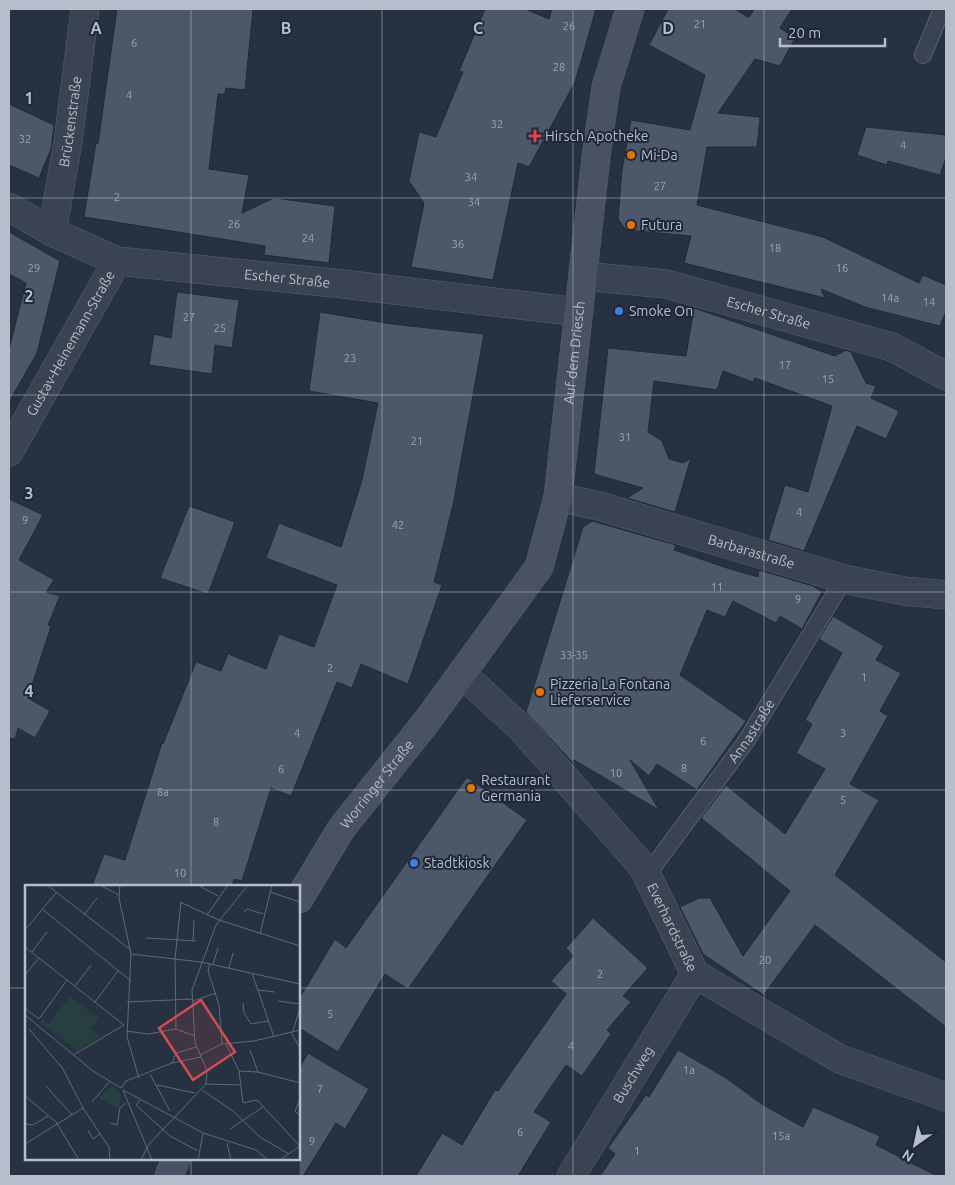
<svg xmlns="http://www.w3.org/2000/svg" width="955" height="1185" font-family="Ubuntu,sans-serif">
<style>
.building{fill:#4c586a;stroke:#212a38}
.lines{fill:none;stroke-linecap:round;stroke-linejoin:round}
.service-casing{stroke:#58616e;stroke-width:18}
.minor-casing{stroke:#58616e;stroke-width:29}
.secondary-casing{stroke:#58616e;stroke-width:29}
.service{stroke:#3a4351;stroke-width:16}
.minor{stroke:#3a4351;stroke-width:28}
.secondary{stroke:#485264;stroke-width:28}
.grid{fill:none;stroke:#b7becb;stroke-width:1;stroke-opacity:0.55}
.health-dot{fill:#e0444e;stroke:#1f2836;stroke-width:2}
.food-dot{fill:#e8710a;stroke:#1f2836;stroke-width:2}
.shop-dot{fill:#3f7fe0;stroke:#1f2836;stroke-width:2}
.labels{text-anchor:middle;stroke-width:4;stroke-linejoin:round;paint-order:stroke}
.number-label{font-size:11px;fill:#9ca4b3}
.street-label{font-size:14px;fill:#b7becb;stroke:#1f2836}
.poi-label{font-size:14px;fill:#b7becb;stroke:#1f2836;text-anchor:start}
.inset-road{fill:none;stroke:#606978;stroke-width:1}
.view{fill:#ce4e51;fill-opacity:0.15;stroke:#ce4e51;stroke-width:2.5}
.inset-edge{fill:none;stroke:#b7becb;stroke-width:2.5}
.grid-label{font-size:16px;text-anchor:middle;font-weight:bold;fill:#b7becb;stroke:#1f2836;stroke-width:4;stroke-linejoin:round;paint-order:stroke}
</style>
<rect width="100%" height="100%" fill="#263141"/>
<path class="building" d="M117,9h136l-8,81 -19,-2 -1,6h-7l-9,75 40,6 -7,38 32,-15 61,8 -6,57 -65,-8 1,-9 -181,-29 12,-74 2,1z
M485,9h40l24,10 3,-10h44l-21,73 -46,85 -11,-4 -25,117 -82,-13 13,-64 -15,-22 10,-49 17,5 27,-65 -4,-1z
M668,9h67l12,8 3,-1 4,-7h38l-12,19 15,10 -15,28 -25,-7 -37,54 42,4 -3,30h-50l-10,58 126,32 96,46 4,-8 23,10v26l-6,15 -75,-19 -44,-18 4,9 -141,-35 7,-27 -65,-6 -8,-11 4,-49 9,-50 59,10 15,-55 -56,-30z
M9,104l45,21 -3,24 -12,29 -30,-13z
M866,127l80,8v22l-6,18 -52,-14 -1,4 -30,-10z
M9,232l51,29 -23,92 -28,49v-53l17,-66 -17,-9z
M177,292l62,8 -7,48 -17,-3 -3,29 -63,-9 5,-31 17,4z
M694,308l141,48 11,-6 5,2 15,31 10,3 -5,12 28,13 -13,28 -29,-13 -53,125 -36,-11 17,-55 23,7 24,-86 -77,-28 -2,4 -30,-11 -6,19 -63,-9 -6,51 14,9 7,18 14,4 8,-5 -16,54 -48,-14 16,-10 -49,-14 14,-126 78,8z
M320,312l72,12 92,10 -31,171 -19,77 8,3 -34,99 -47,-20 -9,24 -15,-6 -46,114 -20,-8 -29,93 -8,-2 -2,7h-140l12,-32 21,6 37,-117 1,1 33,-82 25,9 7,-17 38,15 13,-35 35,13 23,-62 -71,-27 13,-35 62,24 21,-67 16,-77 -69,-12z
M9,499l34,16 -24,45 35,20 -8,12 14,4 -12,29 3,1 -23,72 22,13 -15,27 -17,-10 -3,11 -6,-1z
M189,506l46,16 -27,72 -48,-16z
M592,521l84,24 -2,5 53,18 31,9 1,-7 54,16 9,6 -20,37 -22,-13 -4,7 -43,-22 -8,16 -18,-7 -27,65 66,46 -49,69 -40,-26 -8,12 -19,-16 29,50 -85,-50 -2,2 -46,-50 57,-185z
M833,616l51,30 -8,14 25,13 -21,38 8,5 -38,68 29,16 -44,75 111,87v65l-131,-102 -50,68 3,5 -65,-44 -23,-47 19,-9h11l33,58 47,-65 -89,-73 25,-33 59,49 40,-65 -29,-16 16,-29 -7,-4 37,-67 -23,-14z
M467,777l60,43 -119,169 -23,-15 -47,78 -39,-24v-29l36,-60 11,9z
M593,918l55,50 -25,28 8,6 -24,28 4,4 -29,42 -16,-11 -32,47 17,10 -33,54h-102l26,-43 20,12 33,-55 3,1 68,-97 -15,-13 22,-25 -7,-8z
M678,1050l48,28 37,27 40,22 10,-20 67,29 -4,9 61,31h-337l15,-22 -7,-6 38,-53 3,2z
M308,1053l61,36 -24,40 -9,-6 -33,53h-4v-107z"/>
<g class="lines">
<g class="service-casing">
<g id="service">
<path d="M923,55l19,-46"/>
<path id="s1" d="M647,875l100,-135 97,-161"/>
</g>
</g>
<g class="minor-casing">
<g id="minor">
<path id="s2" d="M9,207l43,25 65,29 226,23 236,28"/>
<path id="s3" d="M52,232l16,-90 17,-133"/>
<path id="s4" d="M583,276l83,8 226,63 54,29"/>
<path id="s5" d="M9,452l108,-191"/>
<path id="s6" d="M558,497l41,9 245,73 60,12 42,4"/>
<path id="s7" d="M462,674l59,54 122,139 52,107 145,85 106,38"/>
<path id="s8" d="M571,1176l124,-202"/>
</g>
</g>
<g class="secondary-casing">
<g id="secondary">
<path id="s9" d="M299,899l42,-70 86,-108 112,-154 19,-70 38,-340 10,-70 24,-78"/>
<path d="M169,1176l7,-17"/>
</g>
</g>
<use href="#service" class="service"/>
<use href="#minor" class="minor"/>
<use href="#secondary" class="secondary"/>
</g>
<path class="grid" d="M191,9v877M382,9v1167M573,9v1167M764,9v1167M9,198h937M9,395h937M9,592h937M9,790h937M9,988h17M299,988h647M191,1159v17"/>
<path class="health-dot" d="M532.5 128.5h5v5h5v5h-5v5h-5v-5h-5v-5h5z"/>
<g class="food-dot">
<circle cx="631" cy="155" r="5"/>
<circle cx="631" cy="225" r="5"/>
<circle cx="540" cy="692" r="5"/>
<circle cx="471" cy="788" r="5"/>
</g>
<g class="shop-dot">
<circle cx="619" cy="311" r="5"/>
<circle cx="414" cy="863" r="5"/>
</g>
<g class="labels">
<g class="number-label">
<text x="700" y="28">21</text>
<text x="569" y="30">26</text>
<text x="134" y="47">6</text>
<text x="559" y="71">28</text>
<text x="129" y="99">4</text>
<text x="497" y="128">32</text>
<text x="25" y="143">32</text>
<text x="903" y="149">4</text>
<text x="471" y="181">34</text>
<text x="660" y="190">27</text>
<text x="117" y="201">2</text>
<text x="474" y="206">34</text>
<text x="234" y="228">26</text>
<text x="308" y="242">24</text>
<text x="458" y="248">36</text>
<text x="775" y="252">18</text>
<text x="34" y="272">29</text>
<text x="842" y="272">16</text>
<text x="890" y="302">14a</text>
<text x="929" y="306">14</text>
<text x="189" y="321">27</text>
<text x="220" y="332">25</text>
<text x="350" y="362">23</text>
<text x="785" y="369">17</text>
<text x="828" y="383">15</text>
<text x="625" y="441">31</text>
<text x="417" y="445">21</text>
<text x="799" y="516">4</text>
<text x="25" y="524">9</text>
<text x="398" y="529">42</text>
<text x="717" y="591">11</text>
<text x="798" y="603">9</text>
<text x="574" y="659">33-35</text>
<text x="330" y="672">2</text>
<text x="864" y="681">1</text>
<text x="297" y="737">4</text>
<text x="843" y="737">3</text>
<text x="703" y="745">6</text>
<text x="684" y="772">8</text>
<text x="281" y="773">6</text>
<text x="616" y="777">10</text>
<text x="163" y="796">8a</text>
<text x="843" y="804">5</text>
<text x="216" y="826">8</text>
<text x="180" y="877">10</text>
<text x="765" y="964">20</text>
<text x="600" y="978">2</text>
<text x="330" y="1018">5</text>
<text x="571" y="1050">4</text>
<text x="689" y="1074">1a</text>
<text x="320" y="1093">7</text>
<text x="520" y="1136">6</text>
<text x="781" y="1140">15a</text>
<text x="312" y="1145">9</text>
<text x="637" y="1155">1</text>
</g>
<g class="street-label">
<text dy="5" stroke="none"><textPath href="#s3" startOffset="112">Brückenstraße</textPath></text>
<text dy="5" stroke="none"><textPath href="#s2" startOffset="292">Escher Straße</textPath></text>
<text dy="5" stroke="none"><textPath href="#s4" startOffset="190">Escher Straße</textPath></text>
<text dy="5" stroke="none"><textPath href="#s5" startOffset="125">Gustav-Heinemann-Straße</textPath></text>
<text dy="5" stroke="none"><textPath href="#s9" startOffset="628">Auf dem Driesch</textPath></text>
<text dy="5" stroke="none"><textPath href="#s6" startOffset="201">Barbarastraße</textPath></text>
<text dy="5" stroke="none"><textPath href="#s1" startOffset="178">Annastraße</textPath></text>
<text dy="5" stroke="none"><textPath href="#s9" startOffset="139">Worringer Straße</textPath></text>
<text dy="5" stroke="none"><textPath href="#s7" startOffset="332">Everhardstraße</textPath></text>
<text dy="5" stroke="none"><textPath href="#s8" startOffset="119">Buschweg</textPath></text>
</g>
<g class="poi-label">
<text x="545" y="141">Hirsch Apotheke</text>
<text x="641" y="160">Mi-Da</text>
<text x="641" y="230">Futura</text>
<text x="629" y="316">Smoke On</text>
<text x="550" y="689">Pizzeria La Fontana<tspan x="550" dy="16">Lieferservice</tspan></text>
<text x="481" y="785">Restaurant<tspan x="481" dy="16">Germania</tspan></text>
<text x="424" y="868">Stadtkiosk</text>
</g>
</g>
<g transform="translate(25 885)">
<rect width="275" height="275" fill="#263141"/>
<path d="M86,201l10,7 -2,16 -21,-11z" fill="#283f42"/>
<path d="M45,112l29,21 -8,10 9,8 -23,14 -37,-28 2,-3 6,5z" fill="#283f42"/>
<path class="inset-road" d="M22,0l84,65M75,0l19,10M95,0l-1,13 12,56 -4,83 12,41M173,0l20,11M245,7l30,10M155,17l39,18 81,26M17,24l89,72M219,27l3,-3 16,5M59,30l13,-17M182,30l21,-30M0,45l31,-37M235,49l12,-49M121,53l50,3M168,56l1,-21M0,62l99,78M7,67l15,-20M106,69l70,8 99,22M185,78l-2,8 11,34 3,39M188,79l5,-16M204,83l4,-15M227,88l22,64M0,90l14,-17M50,101l16,-21M232,105l18,2M168,116l23,-8M253,116l22,3M70,117l23,-31M102,117l66,-3M218,118l1,10 7,11 17,-3M0,123l14,11 28,-39M275,123l-8,26 8,14M0,130l68,56 28,17M4,144l34,40 20,39 26,39 1,13M151,144l-1,-70 6,-57M101,146l22,3 28,-5 19,7M201,159l13,27 4,32 14,-3 43,46M225,165l8,22M48,170l51,-30M175,170l22,-11 32,-3 46,-11M147,178l4,-10 20,-6M214,186l19,1 42,11M125,189l20,37M181,199l35,1M132,200l38,8M21,201l26,29M96,203l5,-7 46,-18 29,-6M98,205l80,43 53,17 12,10M98,205l24,58 -6,12M177,205l31,21 27,26 29,17M0,211l31,26 23,38M116,214l-5,6 34,31 28,15M275,215l-5,11 5,5M67,217l17,-20M85,238l7,2 3,-17 6,-5M1,239l7,1 15,-9M205,244l33,-22M63,245l5,9 8,-6M202,258l4,17M0,259l58,-36M127,275l-5,-12 4,-6 55,-58 1,-14 -12,-27 -3,-53 24,-65 32,-40M173,275l5,-27M255,275l20,-14"/>
<path class="view" d="M176,115l34,52 -42,28 -34,-52z"/>
<rect width="275" height="275" class="inset-edge"/>
</g>
<g class="grid-label">
<text x="96" y="34">A</text>
<text x="286" y="34">B</text>
<text x="478" y="34">C</text>
<text x="668" y="34">D</text>
<text x="29" y="104">1</text>
<text x="29" y="302">2</text>
<text x="29" y="499">3</text>
<text x="29" y="697">4</text>
</g>
<rect width="955" height="1185" fill="none" stroke="#b7becb" stroke-width="20"/>
<g transform="translate(915 1145) rotate(213)" stroke="#1f2836" stroke-width="4" paint-order="stroke">
<path d="M0-4L9 19L0 12L-9 19Z" fill="#b7becb"/>
<text y="-8" font-size="14" font-weight="bold" text-anchor="middle" fill="#b7becb">N</text>
</g>
<path d="M780 38v8h105v-8" fill="none" stroke="#b7becb" stroke-width="2.5"/>
<text x="788" y="38" font-size="15" fill="#b7becb" stroke="#1f2836" stroke-width="4" paint-order="stroke">20 m</text>
</svg>
